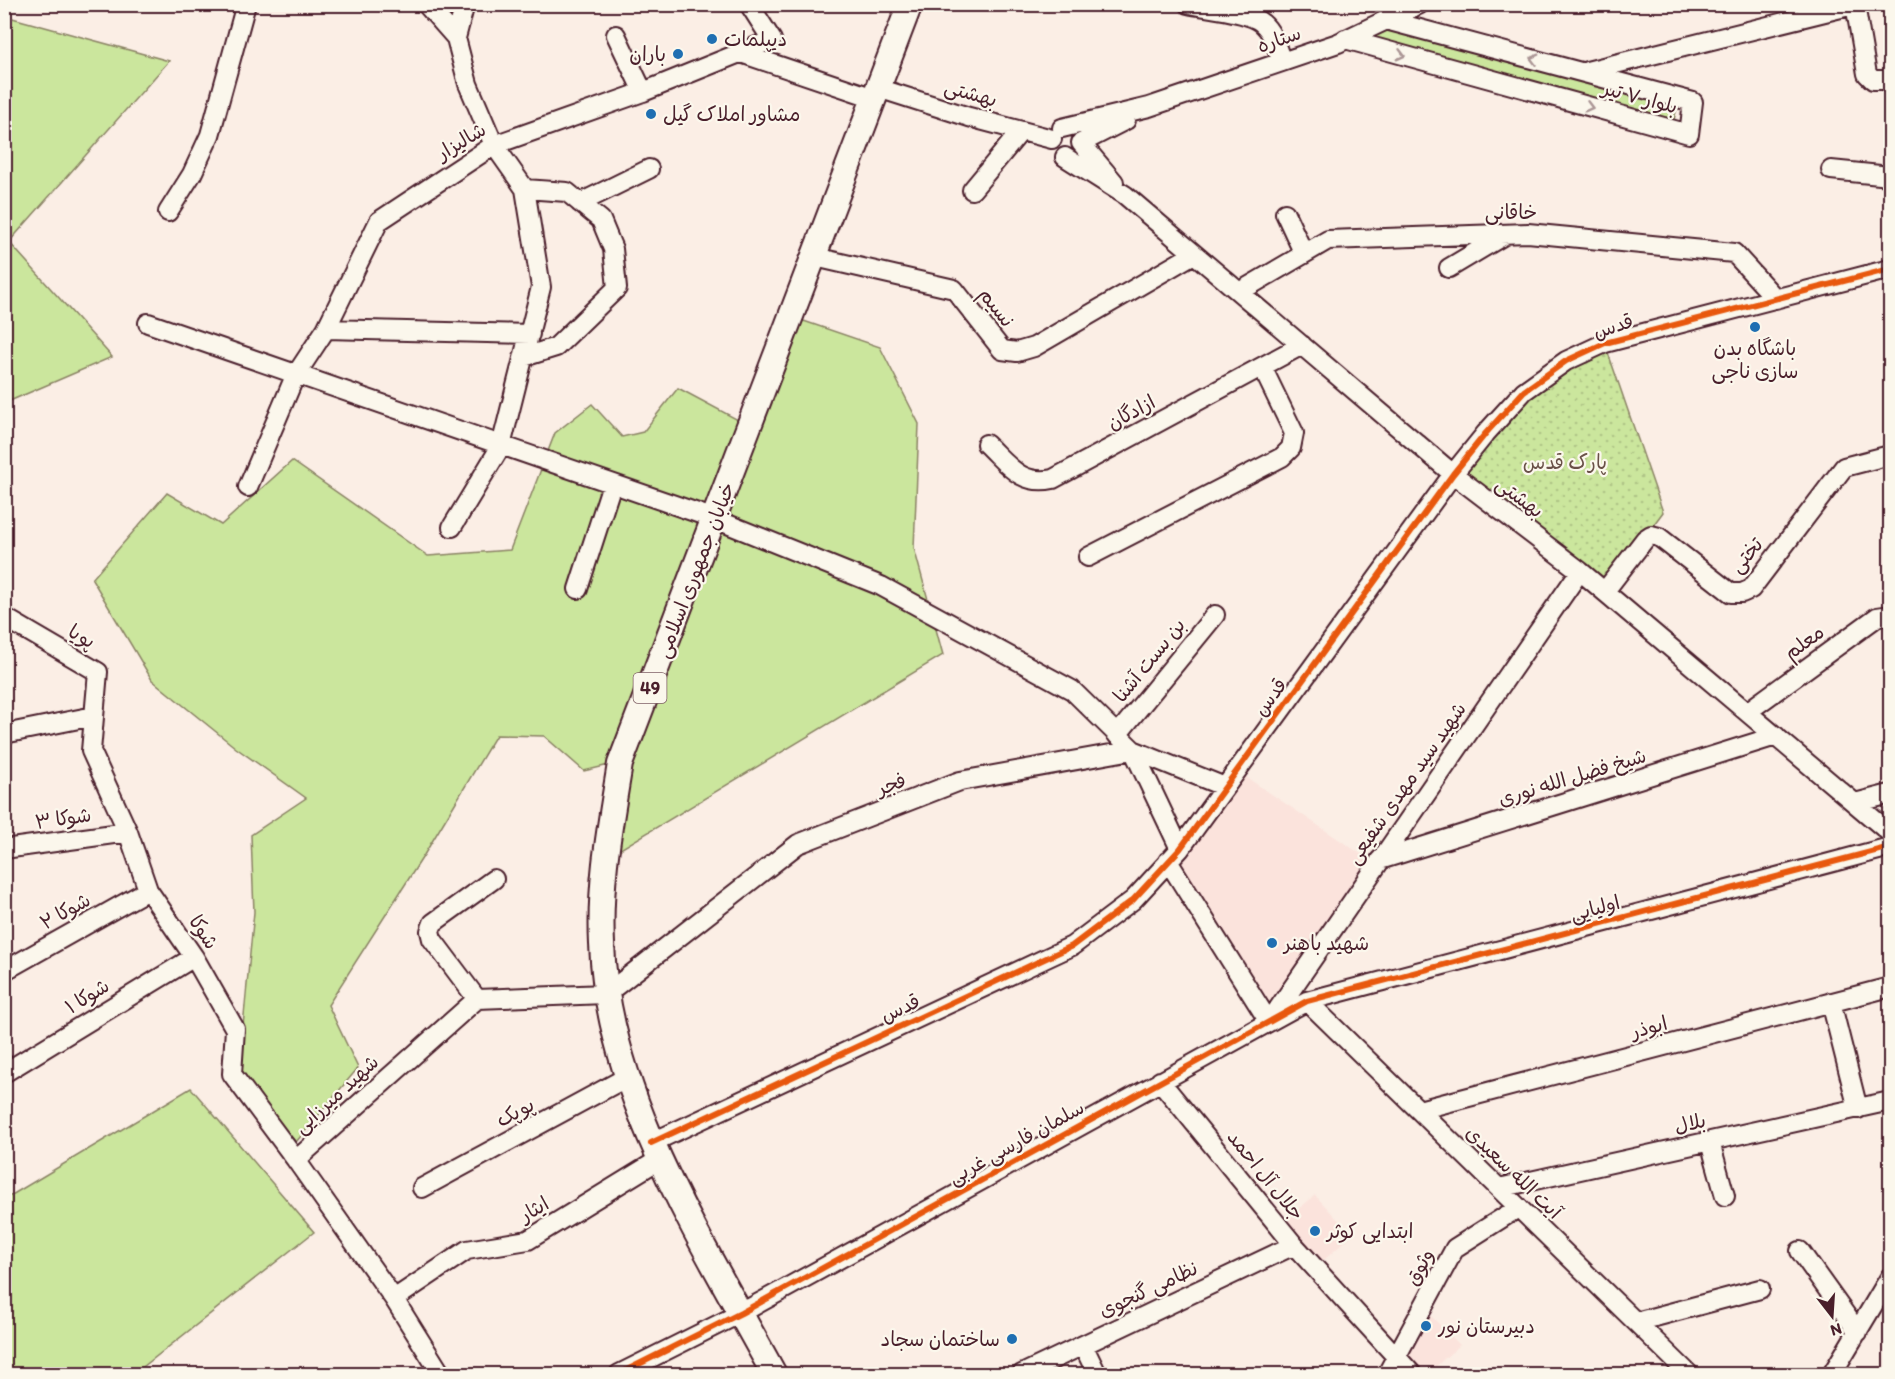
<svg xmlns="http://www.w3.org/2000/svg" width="1895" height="1379" font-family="Itim,'Playpen Sans Arabic',sans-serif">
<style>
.built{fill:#fbe3dc}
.grass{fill:#cbe69d;stroke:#8a8264;stroke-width:1.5}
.park{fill:url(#park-dots);stroke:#8a8264;stroke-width:1.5}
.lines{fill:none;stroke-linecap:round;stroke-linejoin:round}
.minor-casing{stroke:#4a1f2b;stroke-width:22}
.major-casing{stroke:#4a1f2b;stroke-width:28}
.minor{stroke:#fbf7ec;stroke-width:18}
.major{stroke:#fbf7ec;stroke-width:24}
.cycleway-casing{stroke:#fbf7ec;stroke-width:10}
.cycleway{stroke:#e8590c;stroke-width:6}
.oneway{stroke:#ab9695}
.poi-dot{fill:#1f6fb2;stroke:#fbf7ec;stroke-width:2}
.labels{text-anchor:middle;stroke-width:4.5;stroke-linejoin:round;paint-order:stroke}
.shield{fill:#fbf7ec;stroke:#7f6065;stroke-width:1.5}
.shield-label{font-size:18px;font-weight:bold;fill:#4a1f2b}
.poi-label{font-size:20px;fill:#4a1f2b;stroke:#fbf7ec;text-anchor:start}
.street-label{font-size:20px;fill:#4a1f2b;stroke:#fbf7ec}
.park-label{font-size:20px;fill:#6a5148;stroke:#fbf7ec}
</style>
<defs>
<pattern id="park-dots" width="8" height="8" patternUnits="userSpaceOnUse" patternTransform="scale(1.5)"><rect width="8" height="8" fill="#cbe69d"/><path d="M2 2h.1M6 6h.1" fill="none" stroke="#b0c587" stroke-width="1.8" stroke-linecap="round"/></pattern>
</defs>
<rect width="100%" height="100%" fill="#fbeee5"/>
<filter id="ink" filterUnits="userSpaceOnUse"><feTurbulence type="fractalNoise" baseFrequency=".0167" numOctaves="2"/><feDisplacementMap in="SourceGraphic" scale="12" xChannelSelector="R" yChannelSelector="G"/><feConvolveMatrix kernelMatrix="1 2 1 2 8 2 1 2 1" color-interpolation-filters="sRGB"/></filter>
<g filter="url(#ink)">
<path class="built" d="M1237,771l140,94 -108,156 -100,-160z
M1315,1195l37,40 -37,33 -36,-42z
M1422,1307l38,38 -33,29h-14l-18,-19z"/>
<path class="grass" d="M5,16l164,45 -160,181 103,115 -107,46z
M1380,23l298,80 -6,25 -326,-89z
M792,317l88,30 39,77 -5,124 29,107 -321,193 -17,16 17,-99z
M678,388l64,34 -129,342 -29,7 -40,-35 -48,-1 -72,120 -96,150 30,63 -62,74 -58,-64 16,-166 -3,-77 55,-37 -70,-50 -84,-68 -60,-101 75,-86 54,32 71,-64 136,95 82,-6 45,-117 37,-29 30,33 21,-5z
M191,1088l123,144 -180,142h-129v-175z"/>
<path class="park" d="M1605,344l58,168 -59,79 -151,-117 71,-83z"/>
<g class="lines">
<g class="minor-casing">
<path id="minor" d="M426,4l30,34 12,46 26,61 31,44 16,98 -40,159 -49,81
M1188,4c18,4 61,7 74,19 11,9 15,26 20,39
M616,35l27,57
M456,38l9,-34
M1345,39l344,95 4,-32 -307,-82
M741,53l133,45
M1587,71l262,-65 7,4 11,64 6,6h17
M878,88l91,29 83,22
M1062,128l87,-21 189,-64 82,-39
M1065,157l60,38 328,279 127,97 310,262
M1831,170l59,6
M1114,182l-33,-39 45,-23
M972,190l49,-59
M580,203l69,-34
M168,212l24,-38 18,-39 36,-131
M1285,213l19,41
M815,257l139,32 48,61 15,2 17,-5 160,-93
M1449,268l57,-34
M1239,292l89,-52 200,-7 206,20 42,46
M148,323l567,196 166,67 191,104 61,60 92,37
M326,329l204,5
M524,357l32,-10 61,-59 -4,-39 -12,-29 -34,-28 -42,-3
M986,444c22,21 35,42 67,35l249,-134
M248,487l47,-111 31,-47 53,-108 115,-76 149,-53 129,-52 -23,-36
M1088,557l194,-100 9,-9 3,-15 -32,-66
M578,589l34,-105
M1605,591l40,-52 6,-4 8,2 72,56h11l9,-4 93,-122 46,-12
M4,617l94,55 -7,79 37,81 20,58 46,67 41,72 -3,45 64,86
M1747,712l130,-95 13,-2
M4,734l90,-18
M1117,735l98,-120
M1133,750l47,99
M1855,803l35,-9
M4,849l124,-17
M1380,860l396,-124
M1168,861l101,161 311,-451
M4,971l144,-81
M477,999l-45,-60 -2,-8 3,-8 61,-44
M1307,1001l382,373
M1831,1002l27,107
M4,1073l190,-116
M1160,1081l134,164 118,129
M1419,1110l471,-123
M1710,1142l15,54
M651,1143l421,-197 61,-46 47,-51 273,-375 33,-41 38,-42 42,-30 39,-18 285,-74
M422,1188l207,-112
M1499,1188l391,-87
M1800,1251l58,81
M394,1299l73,-49 61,-10 132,-81
M1636,1322l124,-33
M1083,1345l14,29
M441,1374l-47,-75 -98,-139 181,-161 129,-5 192,-150 162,-63 173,-31
M619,1374l122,-61 566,-312 583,-154
M1022,1374l272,-129
M1387,1374l68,-126 63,-40
M1832,1374l58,-97"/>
</g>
<g class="major-casing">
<path id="major" d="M774,1374c-70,-129 -167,-279 -172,-430 -3,-62 8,-118 18,-180l290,-760"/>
</g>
<use href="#minor" class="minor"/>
<use href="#major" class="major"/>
<g class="cycleway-casing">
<path id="cycleway" d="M651,1143l421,-197 61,-46 47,-51 273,-375 33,-41 38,-42 42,-30 39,-18 285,-74
M619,1374l122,-61 566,-312 583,-154"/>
</g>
<use href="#cycleway" class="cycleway"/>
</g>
<defs><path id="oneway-chevron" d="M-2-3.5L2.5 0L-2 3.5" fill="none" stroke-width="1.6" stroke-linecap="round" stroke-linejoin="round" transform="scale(1.5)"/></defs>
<g class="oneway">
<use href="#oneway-chevron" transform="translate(1401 55) rotate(15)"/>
<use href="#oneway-chevron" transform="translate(1534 59) rotate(-165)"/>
<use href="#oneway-chevron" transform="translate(1589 107) rotate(15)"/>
</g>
</g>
<g class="poi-dot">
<circle cx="712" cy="39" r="6"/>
<circle cx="678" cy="54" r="6"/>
<circle cx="651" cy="114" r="6"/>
<circle cx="1755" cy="327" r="6"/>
<circle cx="1272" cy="943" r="6"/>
<circle cx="1315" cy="1231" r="6"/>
<circle cx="1426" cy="1326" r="6"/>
<circle cx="1012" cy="1339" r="6"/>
</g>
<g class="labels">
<rect class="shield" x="633.5" y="673" width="33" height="30" rx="4.5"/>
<g class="shield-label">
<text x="650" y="694">49</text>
</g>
<g class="poi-label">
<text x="724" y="46">دیپلمات</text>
<text x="666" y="61" text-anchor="end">باران</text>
<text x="663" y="121">مشاور املاک گیل</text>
<text x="1755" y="355" text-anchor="middle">باشگاه بدن<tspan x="1755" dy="23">سازی ناجی</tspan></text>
<text x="1284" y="950">شهید باهنر</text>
<text x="1327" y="1238">ابتدایی کوثر</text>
<text x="1438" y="1333">دبیرستان نور</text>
<text x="1000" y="1346" text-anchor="end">ساختمان سجاد</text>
</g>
<g class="street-label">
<text transform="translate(1279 39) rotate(-19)" y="7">ستاره</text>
<text transform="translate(971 93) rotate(16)" y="7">بهشتی</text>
<text transform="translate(1640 97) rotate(15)" y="7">بلوار ۷ تیر</text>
<text transform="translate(461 141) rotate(-31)" y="7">شالیزار</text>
<text x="1511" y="219">خاقانی</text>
<text transform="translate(997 307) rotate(52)" y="7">نسیم</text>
<text transform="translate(1613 326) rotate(-18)" y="7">قدس</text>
<text transform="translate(1131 412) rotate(-28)" y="7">ازادگان</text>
<text transform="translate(1520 497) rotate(37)" y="7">بهشتی</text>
<text transform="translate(1746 555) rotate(-49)" y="7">تختی</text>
<text transform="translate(695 570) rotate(-69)" y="7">خیابان جمهوری اسلامی</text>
<text transform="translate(82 636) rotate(30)" y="7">پویا</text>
<text transform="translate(1804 642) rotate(-36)" y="7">معلم</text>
<text transform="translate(1149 660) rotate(-51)" y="7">بن بست آشنا</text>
<text transform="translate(1270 697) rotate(-54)" y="7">قدس</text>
<text transform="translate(1572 777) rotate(-17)" y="7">شیخ فضل الله نوری</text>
<text transform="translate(1406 783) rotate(-55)" y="7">شهید سید مهدی شفیعی</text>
<text transform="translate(891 784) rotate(-21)" y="7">فجر</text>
<text transform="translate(63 818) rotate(-8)" y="7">شوکا ۳</text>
<text transform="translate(1595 908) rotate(-15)" y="7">اولیایی</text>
<text transform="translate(65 911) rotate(-29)" y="7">شوکا ۲</text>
<text transform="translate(204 932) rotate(57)" y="7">شوکا</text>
<text transform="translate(87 996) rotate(-32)" y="7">شوکا ۱</text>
<text transform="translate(900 1008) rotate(-25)" y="7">قدس</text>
<text transform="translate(1649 1027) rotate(-15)" y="7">ابوذر</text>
<text transform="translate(336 1094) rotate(-42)" y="7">شهید میرزایی</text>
<text transform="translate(515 1112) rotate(-28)" y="7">پوپک</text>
<text transform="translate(1690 1123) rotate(-12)" y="7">بلال</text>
<text transform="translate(1016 1142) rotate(-29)" y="7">سلمان فارسی غربی</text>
<text transform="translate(1514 1172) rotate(44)" y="7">آیت الله سعیدی</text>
<text transform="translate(1266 1175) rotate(51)" y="7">جلال آل احمد</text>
<text transform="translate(534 1209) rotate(-30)" y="7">ایثار</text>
<text transform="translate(1419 1267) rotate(-61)" y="7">وثوق</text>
<text transform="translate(1148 1289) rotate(-25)" y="7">نظامی گنجوی</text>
</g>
<g class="park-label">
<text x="1565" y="469">پارک قدس</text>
</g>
</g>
<rect width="1895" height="1379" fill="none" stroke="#fbf7ec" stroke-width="24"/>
<rect x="12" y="12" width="1871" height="1355" fill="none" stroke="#4a1f2b" stroke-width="2" filter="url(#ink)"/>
<g transform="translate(1832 1316) rotate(163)" stroke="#fbf7ec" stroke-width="4.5" paint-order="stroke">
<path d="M0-4.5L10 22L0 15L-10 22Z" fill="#4a1f2b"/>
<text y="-9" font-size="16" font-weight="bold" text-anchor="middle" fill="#4a1f2b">N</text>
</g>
</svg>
